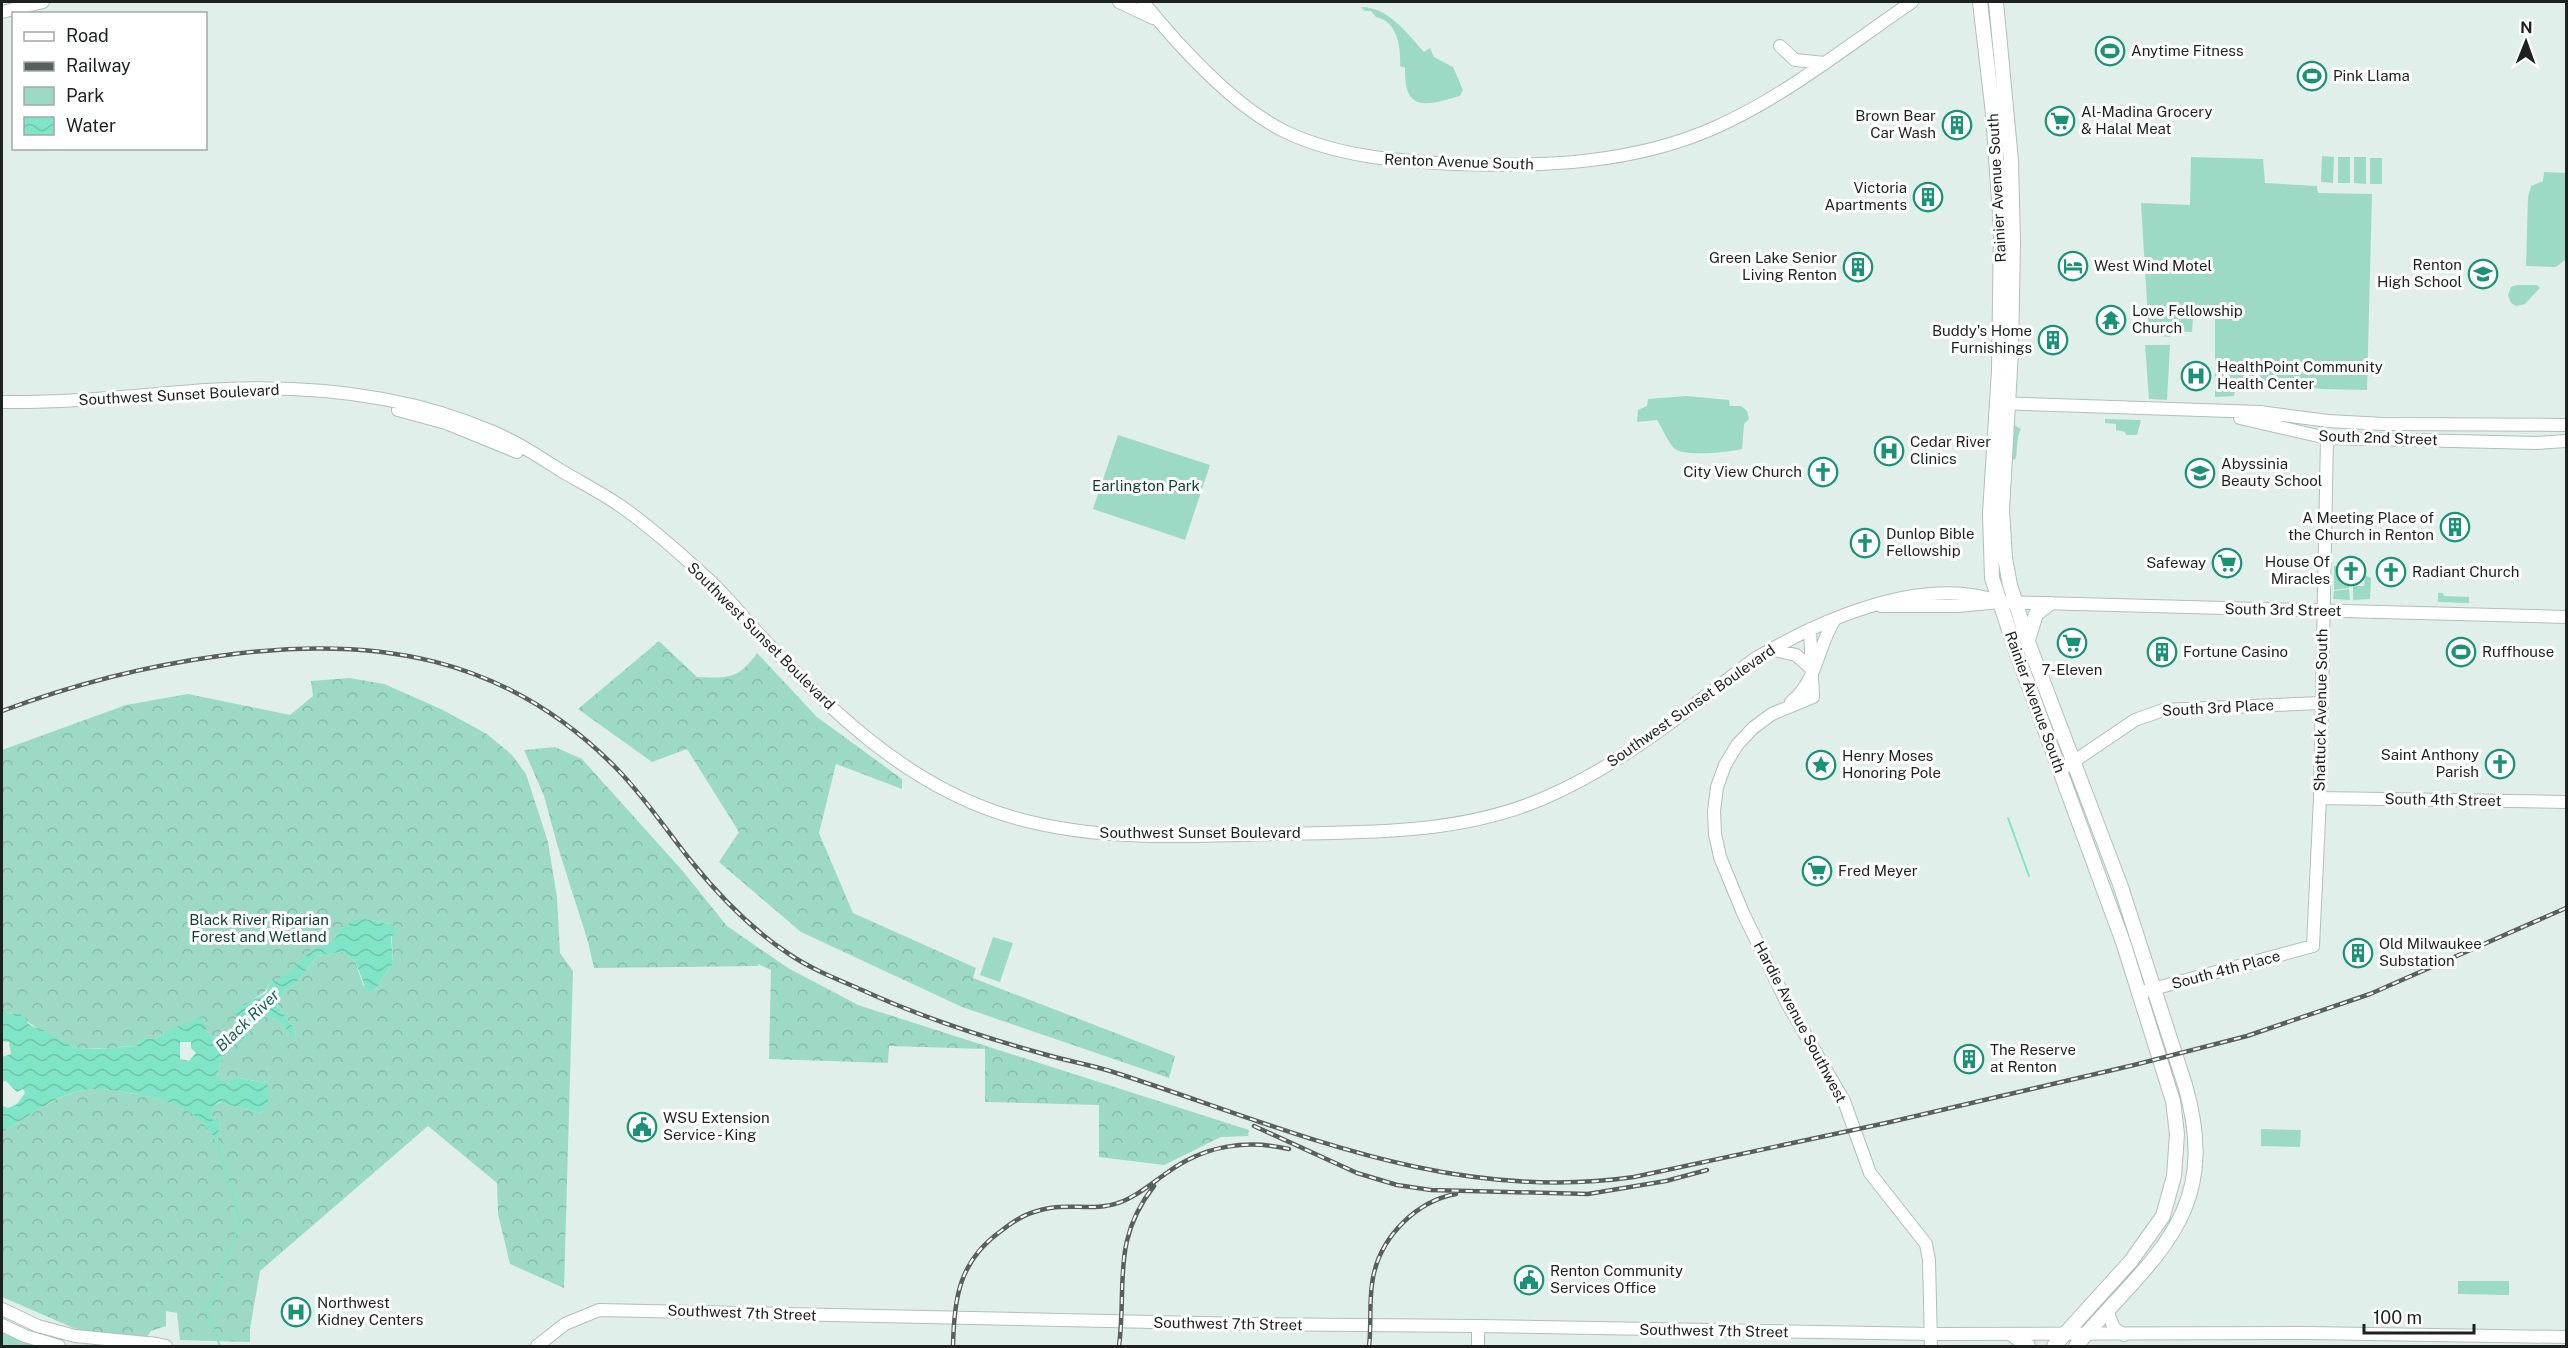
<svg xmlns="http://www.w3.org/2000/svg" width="2568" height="1348" font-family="'Public Sans',sans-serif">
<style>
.green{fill:#9ddac6}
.forest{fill:url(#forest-crowns)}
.water{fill:url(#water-waves);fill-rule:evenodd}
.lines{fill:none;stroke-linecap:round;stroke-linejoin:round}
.stream{stroke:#80e5c7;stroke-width:2}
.secondary-casing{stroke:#b1bfba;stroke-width:14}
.primary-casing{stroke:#b1bfba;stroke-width:16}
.secondary{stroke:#fff;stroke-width:12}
.primary{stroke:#fff;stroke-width:14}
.rail-casing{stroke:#58605d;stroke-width:4.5}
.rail{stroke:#fff;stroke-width:2;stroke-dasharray:7;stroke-linecap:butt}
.labels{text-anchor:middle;stroke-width:6;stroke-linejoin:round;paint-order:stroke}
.poi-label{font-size:15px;fill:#1d2220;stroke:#fff;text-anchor:start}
.street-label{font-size:15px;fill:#1d2220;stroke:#fff}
.park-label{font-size:15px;fill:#103e33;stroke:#fff}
.water-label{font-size:16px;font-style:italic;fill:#156552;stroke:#fff}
</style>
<defs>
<pattern id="forest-crowns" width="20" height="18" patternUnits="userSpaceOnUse" patternTransform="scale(1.5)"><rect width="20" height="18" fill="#9ddac6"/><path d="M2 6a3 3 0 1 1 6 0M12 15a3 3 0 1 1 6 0" fill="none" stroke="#87bbaa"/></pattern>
<pattern id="water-waves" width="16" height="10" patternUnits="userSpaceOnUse" patternTransform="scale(1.5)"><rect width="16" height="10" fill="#80e5c7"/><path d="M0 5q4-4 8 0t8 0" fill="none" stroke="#6ec4ab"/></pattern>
</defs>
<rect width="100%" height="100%" fill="#e0efe9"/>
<path class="green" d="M1361,7c27,0 46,26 63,45l6,-4 4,9 19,10 10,23 -3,6c-33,9 -56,18 -55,-28l-5,-2c1,-17 -2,-45 -24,-49l-5,-6h-6z
M2322,156l12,1 -1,26 -12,-1z
M2191,157l72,2 2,24 52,3 1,7 54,1 -5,196 -45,-1 -85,-11 -3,18 -19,1v-85h-17v5h-5l-1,15 -20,-1 -2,6 -21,-2 -8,-132 49,2z
M2338,157h12v26h-12z
M2354,157h12v27l-12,-1z
M2370,158h12v26h-12z
M2544,172l22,1v86l-10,8 -30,-1 2,-69 3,-11 12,-5z
M2517,285h20l3,3 -15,16 -9,2 -5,-3 -3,-8 3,-8z
M2145,345h25l-3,55 -18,-1z
M1687,396l42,4 1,6h11l6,5 2,8 -5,5 -2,25c-12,3 -57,8 -67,0 -7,-6 -12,-20 -18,-29l-20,2 1,-12 9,-4 1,-7z
M2105,419l36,1 -4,15h-11l-1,-3 -9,-2v-6l-11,-1z
M2014,425l7,4 -3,7 -2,22 -2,2h-3z
M1118,435l92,30 -25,75 -92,-31z
M2334,566h3v7h6v12h6v3l-15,2z
M2365,575l6,3 -1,21 -17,1v-14h11z
M2349,589l1,11 -17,-1 1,-8z
M2438,593h5l1,3 25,1v6l-31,-1z
M993,937l20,6 -13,39 -20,-7z
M2261,1129l40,1 -1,17 -39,-1z
M2458,1281h51v14l-51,-1z
M2,1332l32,14h-32z"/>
<path class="forest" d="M659,641l38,36c31,1 41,3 60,-24l60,64 85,62v10l-66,-25 -17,69 34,80 123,55 -3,10 202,78 -6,22 -207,-71 -161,-75 -82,-70 20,-30 -52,-83 -35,13 -74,-53z
M350,678l34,6 57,25 46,25 25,21 14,19 22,68 9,55 3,56 13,18 -9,317 -54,-24 -12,-50 -1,-31 -69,-57 -168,145 -10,58v13l-70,-2 -3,-27 -11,-2v15l-15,5 -5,7 -54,-2 -90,-39v-165c20,-12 55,-36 77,-41 21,-4 30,-1 50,2 36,5 70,13 88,50l3,-23h-7l-4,-8 11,-10 41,11 6,-30 -33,-6 -7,8 -10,-9c2,-9 5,-19 12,-26 12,-12 19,-10 25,-28l11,-6 11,3 19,18 1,-6 -19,-26 7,-14 13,-9 20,-26 25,-4 13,9 8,24 12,5 18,-27 -2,-39 -26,-5 -38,27 -15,4 -15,17 -14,10 -12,5c-6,13 -11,11 -20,20 -15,15 -12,32 -37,36l-7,-7 -5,-13c-16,7 -33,9 -46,21h-15l-5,7 -17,1 -6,3c-12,-3 -23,0 -34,-2 -16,-3 -51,-24 -62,-35l-9,1 -6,-6v-258l124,-45 62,-11 102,21 23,-19 -2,-15z
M555,747l27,12 99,110 46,57 61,42 70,37 391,125 -1,6 -27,1 -57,28 -65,-8v-52l-114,-3v-53l-96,-3 -1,17 -119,-4 2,-89 -13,-6v2l-164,2 -6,-26 -31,-98 -13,-48 -20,-46z"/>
<path class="water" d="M365,919l26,5 7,6 -7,7 2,26 -18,27 -8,2 -12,-31 -13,-9 -25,4 -20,26 -13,9 -7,14 19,26 -1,7 -19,-19 -12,-3 -10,6c-7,20 -12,16 -25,28 -7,7 -10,17 -12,26l10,8 7,-7 33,6 2,15 -8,15 -42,-11 -9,10 3,8h7l-3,23c-17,-35 -52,-45 -88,-50 -20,-3 -29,-6 -50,-2 -21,4 -58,30 -77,41v-30l1,4 5,2 9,-4 8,-11 -2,-4 -6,3 -11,-11 -4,1v-25l9,-3 -2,-12 -7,-1v-33l6,6 9,-1 8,4c3,11 12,10 22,15 10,5 21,15 33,16 19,3 37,-1 56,-2l5,-7h15c13,-12 30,-15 46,-22l5,14 7,7c17,-3 27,-11 21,-28l31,-17 5,-11c18,-7 26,-17 39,-30 12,-11 22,-1 29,-22l14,-9zM180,1042h11v6l5,5 -7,8 -9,-2z"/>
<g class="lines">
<path class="stream" d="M2008,818l21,58
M217,1142l23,79 -33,92 13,33"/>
<g class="secondary-casing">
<path id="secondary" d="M1119,2l34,16
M1143,2c36,44 91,105 143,130 53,25 111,29 169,32 87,3 177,0 259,-36 72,-32 133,-82 198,-126
M2,12l41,-10
M1780,46l15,14 30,3
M2,402c68,1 136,-7 204,-12 96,-6 197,3 287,42 24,10 45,24 67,38 20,12 40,22 59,35 28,19 64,51 90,75 16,15 31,33 46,50 36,38 72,76 112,108 48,39 103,70 164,84 78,19 162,14 242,12 91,-2 184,1 269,-35 78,-33 144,-88 211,-139 66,-40 170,-86 247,-58
M1999,403l261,9 68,9 55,3 183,1
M398,410l48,13 71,29
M2240,418l87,20 210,5 29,-2
M1881,606h77l42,-4 566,15
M1810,629l3,68 -41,17 -19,14 -16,17 -12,20 -8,22 -3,24 1,23 5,23 23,56 44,90 57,98 26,72 56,71 3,16 2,86
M1770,649l26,6 17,15
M1791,702c26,-20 26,-55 44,-83
M2067,766l68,-46 28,-10 157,-7
M2320,798l246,4
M2138,993l175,-47 7,-148 7,-360
M2,1309l36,17 37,10 82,8 9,2
M2107,1311l7,17 10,7
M2,1325l23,11 34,10
M537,1346l28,-22 34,-14 647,14 232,2 453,8 376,-1 259,4
M1478,1346v-20"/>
</g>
<g class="primary-casing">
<path id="primary" d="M1980,2l13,112 8,115 -2,142 -9,142 2,65 25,76 106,288 50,159 4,33 -3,42 -11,40 -32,45 -77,85
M1996,2l15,159 2,82 -2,108 -9,159 3,48 5,27 18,57 93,245 64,198c38,131 -33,171 -109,261
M2028,640l8,-26 13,-10
M2013,1335l15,11"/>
</g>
<use href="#secondary" class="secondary"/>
<use href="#primary" class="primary"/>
<g class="rail-casing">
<path id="rail" d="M2,711c70,-26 143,-45 217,-55 154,-22 287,-1 399,114 27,28 49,61 73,91 29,36 60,68 98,93 22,15 48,25 73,36 57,26 117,46 178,63 23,7 47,11 70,18 175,56 336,133 524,106l252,-54 248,-58 113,-29 123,-42 196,-86
M1254,1126l103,47 40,12 34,5 157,4 78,-13 41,-11
M953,1346c1,-48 6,-85 48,-115 17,-13 27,-19 49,-23 22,-4 46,3 68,-5 18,-6 34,-20 50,-31 36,-26 78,-33 121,-23
M1119,1346c8,-62 -8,-105 35,-160
M1369,1346c3,-24 -1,-49 5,-73 9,-38 43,-72 82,-79"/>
</g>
<use href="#rail" class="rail"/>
</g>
<defs>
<g id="stadium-ring" transform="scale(1.5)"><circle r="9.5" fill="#fff" stroke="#1a9277" stroke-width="1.5"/><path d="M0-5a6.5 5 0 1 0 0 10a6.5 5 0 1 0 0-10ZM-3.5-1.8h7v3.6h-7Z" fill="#1a9277"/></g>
<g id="supermarket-ring" transform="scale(1.5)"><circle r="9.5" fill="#fff" stroke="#1a9277" stroke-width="1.5"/><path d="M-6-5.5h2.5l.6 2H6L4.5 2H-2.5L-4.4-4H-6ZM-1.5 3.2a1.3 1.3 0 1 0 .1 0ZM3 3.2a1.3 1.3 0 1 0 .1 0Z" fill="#1a9277"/></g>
<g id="building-ring" transform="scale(1.5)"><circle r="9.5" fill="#fff" stroke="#1a9277" stroke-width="1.5"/><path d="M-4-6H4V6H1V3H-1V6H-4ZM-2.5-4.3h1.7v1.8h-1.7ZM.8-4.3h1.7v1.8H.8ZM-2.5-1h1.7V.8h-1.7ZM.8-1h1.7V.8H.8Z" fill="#1a9277"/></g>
<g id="hotel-ring" transform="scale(1.5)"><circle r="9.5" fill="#fff" stroke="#1a9277" stroke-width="1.5"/><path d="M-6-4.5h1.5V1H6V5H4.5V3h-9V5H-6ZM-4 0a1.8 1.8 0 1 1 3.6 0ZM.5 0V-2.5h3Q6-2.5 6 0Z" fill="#1a9277"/></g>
<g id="school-ring" transform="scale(1.5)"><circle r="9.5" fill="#fff" stroke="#1a9277" stroke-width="1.5"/><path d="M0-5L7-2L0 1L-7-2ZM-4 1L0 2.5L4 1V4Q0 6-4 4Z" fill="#1a9277"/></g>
<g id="temple-ring" transform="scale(1.5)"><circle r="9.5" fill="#fff" stroke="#1a9277" stroke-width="1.5"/><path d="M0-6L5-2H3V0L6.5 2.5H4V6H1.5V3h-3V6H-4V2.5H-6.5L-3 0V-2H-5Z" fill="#1a9277"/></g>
<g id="hospital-ring" transform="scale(1.5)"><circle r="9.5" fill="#fff" stroke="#1a9277" stroke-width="1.5"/><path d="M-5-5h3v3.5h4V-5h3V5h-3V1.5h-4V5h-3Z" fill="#1a9277"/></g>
<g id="church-ring" transform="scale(1.5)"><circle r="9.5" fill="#fff" stroke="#1a9277" stroke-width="1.5"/><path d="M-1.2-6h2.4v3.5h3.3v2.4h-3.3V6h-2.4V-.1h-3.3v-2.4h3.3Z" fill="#1a9277"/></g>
<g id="sight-ring" transform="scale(1.5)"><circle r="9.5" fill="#fff" stroke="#1a9277" stroke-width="1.5"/><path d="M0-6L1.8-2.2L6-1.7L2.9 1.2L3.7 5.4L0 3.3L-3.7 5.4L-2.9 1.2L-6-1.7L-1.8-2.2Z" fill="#1a9277"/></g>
<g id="civic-ring" transform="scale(1.5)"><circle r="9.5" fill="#fff" stroke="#1a9277" stroke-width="1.5"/><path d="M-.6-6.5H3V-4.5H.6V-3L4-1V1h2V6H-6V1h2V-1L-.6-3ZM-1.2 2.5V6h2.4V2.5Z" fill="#1a9277"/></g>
</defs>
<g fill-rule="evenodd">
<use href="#stadium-ring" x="2110" y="51"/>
<use href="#stadium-ring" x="2312" y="76"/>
<use href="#supermarket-ring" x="2060" y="121"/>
<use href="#building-ring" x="1957" y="125"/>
<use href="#building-ring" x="1928" y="197"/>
<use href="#hotel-ring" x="2073" y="266"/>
<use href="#building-ring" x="1858" y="267"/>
<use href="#school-ring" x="2483" y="274"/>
<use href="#temple-ring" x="2111" y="320"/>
<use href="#building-ring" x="2053" y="340"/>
<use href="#hospital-ring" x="2196" y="376"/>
<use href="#hospital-ring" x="1889" y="451"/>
<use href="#church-ring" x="1823" y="472"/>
<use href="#school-ring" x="2200" y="473"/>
<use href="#building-ring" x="2455" y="527"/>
<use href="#church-ring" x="1865" y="543"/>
<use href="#supermarket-ring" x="2227" y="563"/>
<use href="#church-ring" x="2351" y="571"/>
<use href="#church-ring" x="2391" y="572"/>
<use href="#supermarket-ring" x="2072" y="643"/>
<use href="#building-ring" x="2162" y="652"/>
<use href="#stadium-ring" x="2461" y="652"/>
<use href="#church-ring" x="2500" y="764"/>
<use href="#sight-ring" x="1821" y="765"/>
<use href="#supermarket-ring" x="1817" y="871"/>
<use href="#building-ring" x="2358" y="953"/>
<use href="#building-ring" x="1969" y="1059"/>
<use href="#civic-ring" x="642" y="1127"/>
<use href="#civic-ring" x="1529" y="1280"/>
<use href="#hospital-ring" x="296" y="1312"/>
</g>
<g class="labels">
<g class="poi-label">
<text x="2131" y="56">Anytime Fitness</text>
<text x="2333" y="81">Pink Llama</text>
<text x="2081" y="117">Al-Madina Grocery<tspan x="2081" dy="17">&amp; Halal Meat</tspan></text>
<text x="1936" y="121" text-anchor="end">Brown Bear<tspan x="1936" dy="17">Car Wash</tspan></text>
<text x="1907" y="193" text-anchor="end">Victoria<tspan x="1907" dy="17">Apartments</tspan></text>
<text x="1837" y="263" text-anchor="end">Green Lake Senior<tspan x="1837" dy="17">Living Renton</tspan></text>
<text x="2462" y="270" text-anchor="end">Renton<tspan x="2462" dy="17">High School</tspan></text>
<text x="2094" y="271">West Wind Motel</text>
<text x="2132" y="316">Love Fellowship<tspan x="2132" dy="17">Church</tspan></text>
<text x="2032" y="336" text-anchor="end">Buddy's Home<tspan x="2032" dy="17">Furnishings</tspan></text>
<text x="2217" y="372">HealthPoint Community<tspan x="2217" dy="17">Health Center</tspan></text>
<text x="1910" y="447">Cedar River<tspan x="1910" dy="17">Clinics</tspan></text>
<text x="2221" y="469">Abyssinia<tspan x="2221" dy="17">Beauty School</tspan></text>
<text x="1802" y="477" text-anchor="end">City View Church</text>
<text x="2434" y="523" text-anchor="end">A Meeting Place of<tspan x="2434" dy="17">the Church in Renton</tspan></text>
<text x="1886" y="539">Dunlop Bible<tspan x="1886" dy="17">Fellowship</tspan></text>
<text x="2330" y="567" text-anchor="end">House Of<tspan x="2330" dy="17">Miracles</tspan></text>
<text x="2206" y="568" text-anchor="end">Safeway</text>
<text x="2412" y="577">Radiant Church</text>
<text x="2183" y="657">Fortune Casino</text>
<text x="2482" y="657">Ruffhouse</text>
<text x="2072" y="675" text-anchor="middle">7-Eleven</text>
<text x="2479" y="760" text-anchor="end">Saint Anthony<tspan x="2479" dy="17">Parish</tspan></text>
<text x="1842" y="761">Henry Moses<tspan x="1842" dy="17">Honoring Pole</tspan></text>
<text x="1838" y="876">Fred Meyer</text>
<text x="2379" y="949">Old Milwaukee<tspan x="2379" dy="17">Substation</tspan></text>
<text x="1990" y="1055">The Reserve<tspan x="1990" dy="17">at Renton</tspan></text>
<text x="663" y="1123">WSU Extension<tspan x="663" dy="17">Service - King</tspan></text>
<text x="1550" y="1276">Renton Community<tspan x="1550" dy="17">Services Office</tspan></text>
<text x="317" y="1308">Northwest<tspan x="317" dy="17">Kidney Centers</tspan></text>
</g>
<g class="street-label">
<text transform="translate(1459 162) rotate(2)" y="5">Renton Avenue South</text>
<text transform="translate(1997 188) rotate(-93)" y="5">Rainier Avenue South</text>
<text transform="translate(179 395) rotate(-3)" y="5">Southwest Sunset Boulevard</text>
<text transform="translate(2378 438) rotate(2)" y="5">South 2nd Street</text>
<text transform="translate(2283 610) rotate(1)" y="5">South 3rd Street</text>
<text transform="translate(761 636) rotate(45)" y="5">Southwest Sunset Boulevard</text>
<text transform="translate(2035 702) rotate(70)" y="5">Rainier Avenue South</text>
<text transform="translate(1691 706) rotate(-35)" y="5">Southwest Sunset Boulevard</text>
<text transform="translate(2218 708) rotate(-3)" y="5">South 3rd Place</text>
<text transform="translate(2321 710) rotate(-89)" y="5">Shattuck Avenue South</text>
<text transform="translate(2443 800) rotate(1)" y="5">South 4th Street</text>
<text x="1200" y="838">Southwest Sunset Boulevard</text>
<text transform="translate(2226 970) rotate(-15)" y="5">South 4th Place</text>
<text transform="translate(1800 1022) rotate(62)" y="5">Hardie Avenue Southwest</text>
<text transform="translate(742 1313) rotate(2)" y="5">Southwest 7th Street</text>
<text transform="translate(1228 1324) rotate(1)" y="5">Southwest 7th Street</text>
<text transform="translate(1714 1331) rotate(1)" y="5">Southwest 7th Street</text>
</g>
<g class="park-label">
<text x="1146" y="491">Earlington Park</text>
<text x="259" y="925">Black River Riparian<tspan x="259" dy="17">Forest and Wetland</tspan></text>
</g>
<g class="water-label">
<text transform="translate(247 1020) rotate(-44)" y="6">Black River</text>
</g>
</g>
<rect width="2568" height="1348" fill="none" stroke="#1d2220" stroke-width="6"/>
<rect x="12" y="12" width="195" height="138" fill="#ffffff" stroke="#a5a7a6" stroke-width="1.5"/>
<rect x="24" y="32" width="30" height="9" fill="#ffffff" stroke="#a5a7a6" stroke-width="1.5"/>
<text x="66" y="42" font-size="18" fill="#1d2220">Road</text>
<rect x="24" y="62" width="30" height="9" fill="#58605d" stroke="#a5a7a6" stroke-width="1.5"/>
<text x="66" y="72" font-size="18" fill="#1d2220">Railway</text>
<rect x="24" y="87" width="30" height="18" fill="#9ddac6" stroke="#a5a7a6" stroke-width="1.5"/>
<text x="66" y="102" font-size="18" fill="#1d2220">Park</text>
<rect x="24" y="117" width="30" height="18" fill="url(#water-waves)" stroke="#a5a7a6" stroke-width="1.5"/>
<text x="66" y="132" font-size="18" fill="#1d2220">Water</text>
<g transform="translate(2526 42) rotate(1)" stroke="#ffffff" stroke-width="4.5" paint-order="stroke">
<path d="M0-4.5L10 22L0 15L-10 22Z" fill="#1d2220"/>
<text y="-9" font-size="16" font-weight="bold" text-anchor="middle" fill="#1d2220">N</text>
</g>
<path d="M2364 1324v9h110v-9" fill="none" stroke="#1d2220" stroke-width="3"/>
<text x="2373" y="1324" font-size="18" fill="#1d2220" stroke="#ffffff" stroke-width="4.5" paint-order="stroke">100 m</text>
</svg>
